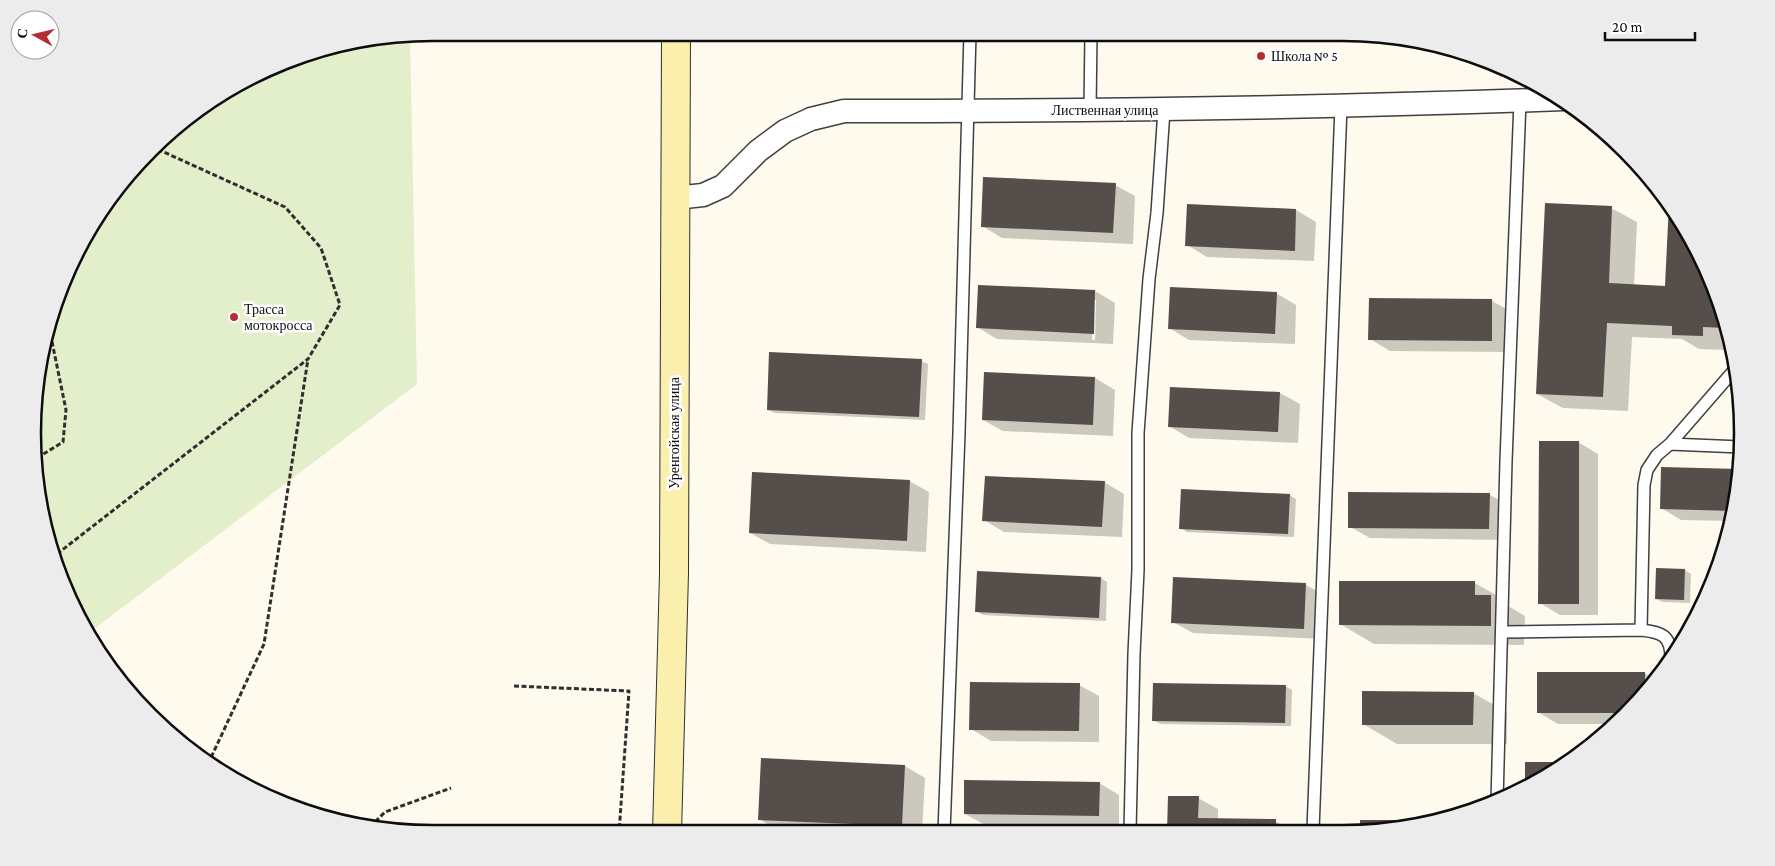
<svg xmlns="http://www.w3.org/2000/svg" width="1775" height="866" font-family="'Crimson Pro',serif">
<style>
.pitch{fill:#e3eecb}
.shadow{fill:#0003;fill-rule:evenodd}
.building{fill:#554e4a}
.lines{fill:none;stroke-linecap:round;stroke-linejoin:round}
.lane-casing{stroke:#404040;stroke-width:14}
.street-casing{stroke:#404040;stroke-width:25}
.secondary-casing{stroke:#2f2f2f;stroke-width:30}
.path{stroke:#2f2f2f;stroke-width:3;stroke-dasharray:5 2.5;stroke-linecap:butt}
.lane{stroke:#fff;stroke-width:11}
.street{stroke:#fff;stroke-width:22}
.secondary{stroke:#faefad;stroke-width:28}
.poi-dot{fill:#b42e38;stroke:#fff;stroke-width:2}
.labels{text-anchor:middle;stroke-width:5;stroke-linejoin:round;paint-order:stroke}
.poi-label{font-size:14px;fill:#0d0d0d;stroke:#fff;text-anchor:start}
.street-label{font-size:14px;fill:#0d0d0d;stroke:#fff}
.rim{fill:none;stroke:#0d0d0d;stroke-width:2.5}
</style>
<rect width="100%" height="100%" fill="#fefaee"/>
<path class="pitch" d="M410,36l7,348 -327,248 -16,-22 -38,-125 4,-130 23,-76 37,-68 89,-96 115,-61z"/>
<path class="shadow" d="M1115,185l20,11 -2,48 -131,-6 -20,-12z
M1188,205l108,5 20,12 -2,39 -107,-4 -20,-12z
M1670,205l5,6 37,69 19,61h-3v9l-29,-1 -17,-10 -50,-2 -4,74 -65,-3 -26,-14 74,-186 26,14 -3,64 32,1z
M1095,291l20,12 -2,41 -116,-5 -20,-12zM1093,300h3l-1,40h-3z
M1276,293l20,12 -1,39 -106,-4 -20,-12z
M1370,299l122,2 20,11 -1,40 -121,-1 -20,-12z
M921,361l7,3 -3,56 -150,-7 -7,-3z
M985,373l110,5 20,12 -2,46 -110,-5 -20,-11z
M1280,393l20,11 -2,39 -109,-5 -20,-12z
M1578,442l20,12v161h-38l-20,-12z
M1739,471l-4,40 -3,10 -51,-1 -20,-12z
M909,481l20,11 -3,60 -156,-8 -20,-11z
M1104,482l20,12 -2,43 -118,-5 -20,-12z
M1289,495l7,4 -2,38 -107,-5 -6,-4z
M1490,495l20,11 -1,34 -139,-2 -20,-11z
M1685,570l6,4 -1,29 -27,-1 -7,-3z
M1101,578l6,4 -1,39 -123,-6 -7,-4z
M1174,578l132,7 20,11 -2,43 -131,-6 -20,-11z
M1475,583l33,19v4l17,10 -1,29 -150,-1 -34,-20z
M1644,673l13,7 -44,44h-55l-20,-12z
M1079,685l20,11v46l-108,-1 -20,-12z
M1285,686l7,4 -1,36 -131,-2 -7,-4z
M1473,693l34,19v32h-110l-34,-20z
M762,760l143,6 20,12 -3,54h-110l-33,-1 -20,-12z
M1099,783l20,12v32l-134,-2 -20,-11z
M1198,798l20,11v11l57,1 17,9 -124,1z"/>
<path class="building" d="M983,177l133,6 -3,50 -132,-6z
M1545,203l67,3 -3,77 56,3 4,-83 6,8 37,69 15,48 -24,-1v9l-31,-1v-9l-65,-3 -4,74 -67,-3z
M1187,204l109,5 -1,42 -110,-5z
M978,285l117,5 -1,44 -118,-6z
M1170,287l107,5 -2,42 -107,-5z
M1369,298l123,1v42l-124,-1z
M769,352l153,7 -3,58 -152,-7z
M984,372l111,5 -2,48 -111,-5z
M1170,387l110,5 -2,40 -110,-5z
M1539,441h40v163h-41z
M1661,467l78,2 -4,42 -75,-2z
M752,472l158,8 -3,61 -158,-8z
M985,476l120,5 -3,46 -120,-6z
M1181,489l109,5 -2,40 -109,-5z
M1348,492l142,1 -1,36 -141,-1z
M1656,568l29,1 -1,31 -29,-1z
M977,571l124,6 -2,41 -124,-6z
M1173,577l133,6 -2,46 -133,-6z
M1339,581h136v14h16v31l-152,-1z
M1537,672h108v20l-21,21h-87z
M970,682l110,1 -1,48 -110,-1z
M1153,683l133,2 -1,38 -133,-2z
M1362,691l112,1 -1,33h-111z
M761,758l144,7 -3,61 -144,-6z
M1525,762h41l-41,24z
M964,780l136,2 -1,34 -135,-2z
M1168,796h31l-1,22 78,1v11l-109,1z
M1360,820h68v1l-33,9h-35z"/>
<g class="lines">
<g class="lane-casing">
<path id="lane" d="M1090,110l1,-77
M1670,444l66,-76
M1641,630c20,2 30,5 30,28
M1502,632l139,-2 3,-145 3,-15 10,-15 13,-11 71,3
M1497,802l9,-341 14,-360
M1313,830l28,-724
M1130,831l4,-177 4,-84v-137l11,-154 8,-66 7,-103
M944,832l15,-399 11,-400"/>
</g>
<g class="street-casing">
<path id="street" d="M675,198l28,-3 20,-9 35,-35 27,-20 26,-12 33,-8c240,0 480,-3 719,-12"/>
</g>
<g class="secondary-casing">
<path id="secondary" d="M667,833l7,-260 2,-540"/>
</g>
<path class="path" d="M37,458l26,-16 3,-32 -17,-83
M57,554l251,-195 32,-54 -19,-57 -36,-41 -128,-58
M514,686l115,5 -10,142
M208,764l56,-120 44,-285
M370,827l15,-15 66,-24"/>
<use href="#lane" class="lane"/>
<use href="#street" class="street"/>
<use href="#secondary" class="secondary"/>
</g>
<g class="poi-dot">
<circle cx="1261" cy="56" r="5"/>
<circle cx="234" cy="317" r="5"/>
</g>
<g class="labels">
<g class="poi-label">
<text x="1271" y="61">Школа № 5</text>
<text x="244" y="314">Трасса<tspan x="244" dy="16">мотокросса</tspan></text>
</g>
<g class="street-label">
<text x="1105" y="115">Лиственная улица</text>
<text transform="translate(674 433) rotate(-90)" y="5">Уренгойская улица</text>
</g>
</g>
<path d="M0 0H1775V866H0ZM433 41H1342A392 392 0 0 1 1734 433V433A392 392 0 0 1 1342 825H433A392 392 0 0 1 41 433V433A392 392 0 0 1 433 41Z" fill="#ececec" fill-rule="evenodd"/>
<path class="rim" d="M433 41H1342A392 392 0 0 1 1734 433V433A392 392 0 0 1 1342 825H433A392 392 0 0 1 41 433V433A392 392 0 0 1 433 41Z"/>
<g transform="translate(35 35) rotate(278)"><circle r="24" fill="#ffffff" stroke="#9e9e9e"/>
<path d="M0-4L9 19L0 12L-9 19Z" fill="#b42e38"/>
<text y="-8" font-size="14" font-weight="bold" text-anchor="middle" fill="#0d0d0d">С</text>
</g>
<path d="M1605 32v8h90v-8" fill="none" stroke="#0d0d0d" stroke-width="2.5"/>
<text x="1612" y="32" font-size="15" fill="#0d0d0d" stroke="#ffffff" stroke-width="4" paint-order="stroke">20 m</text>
</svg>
